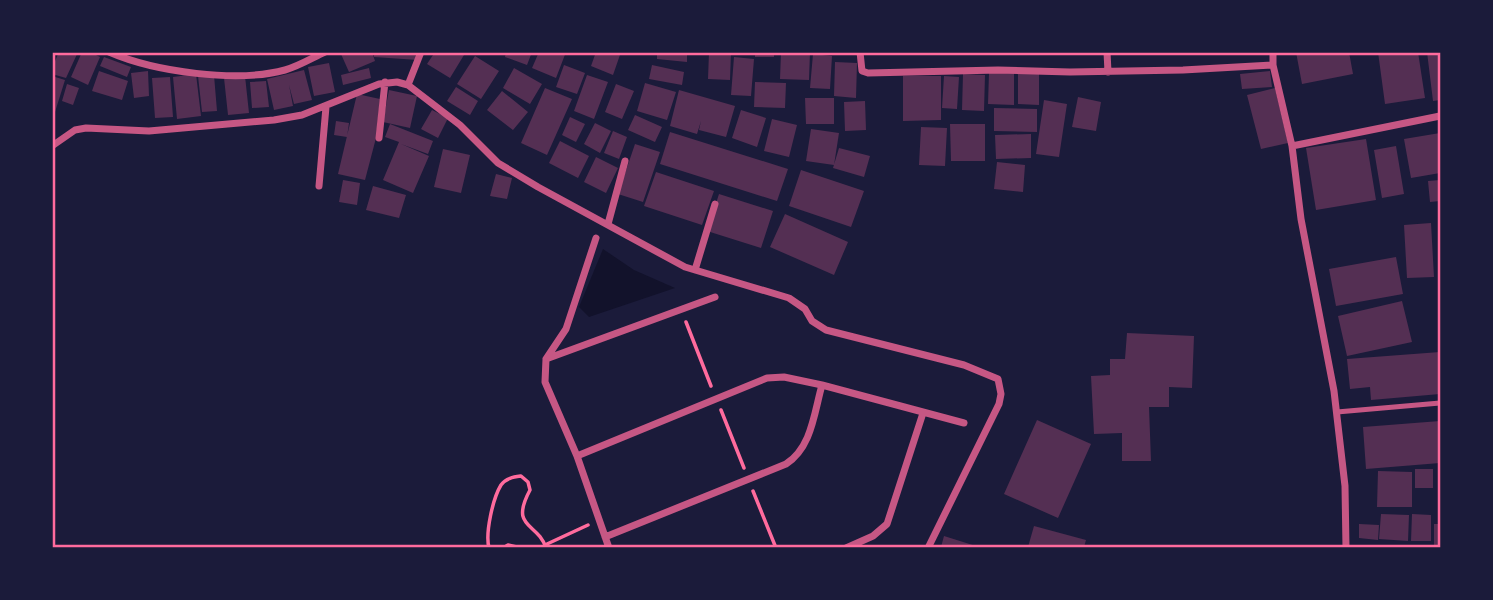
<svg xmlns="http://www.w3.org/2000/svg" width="1493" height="600" font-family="'Fira Sans Condensed',sans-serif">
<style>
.water{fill:#12122b}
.building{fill:#542f53}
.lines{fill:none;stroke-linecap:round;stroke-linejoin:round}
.path{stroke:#ff6b9d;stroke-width:3.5}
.service{stroke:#c65784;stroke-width:5}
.minor{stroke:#c65784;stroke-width:7}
.neatline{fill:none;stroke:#ff6b9d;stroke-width:2.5}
</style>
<rect width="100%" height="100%" fill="#1b1b3a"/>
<path class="water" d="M603,249l31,21 41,18 -86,29 -10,-10z"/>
<path class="building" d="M59,52h19l-12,26 -14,-4v-6z
M82,52h8l10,5 -12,28 -17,-8z
M345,52h27l3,9 -26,11 -8,-18z
M374,52h44v8l-44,-3z
M435,52h25l4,3 -14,23 -23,-14z
M506,52h26l-5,13 -22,-8z
M539,52h27l-10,26 -24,-10z
M596,52h25l-8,23 -22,-9z
M657,52h30v10l-30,-3z
M709,52h22l-1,28 -22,-1z
M755,52h19v5h-19z
M781,52h29l-1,28 -29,-1z
M1296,52h53l4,22 -51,10z
M1378,52h40l7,46 -40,6z
M1427,52h13v48l-7,1z
M813,54l19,2 -2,33 -20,-1z
M475,56l24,15 -18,28 -24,-15z
M104,57l27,10 -4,10 -27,-11z
M734,57l20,2 -3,37 -20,-1z
M835,62l22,1 -1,35 -22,-2z
M329,63l6,29 -21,4 -6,-29z
M564,65l21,8 -8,21 -21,-7z
M652,65l32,7 -2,13 -33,-6z
M369,68l2,10 -28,7 -2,-10z
M514,68l28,16 -12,20 -27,-16z
M304,70l8,30 -18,4 -5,-19 4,21 -19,4 -7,-31z
M99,71l29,10 -6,19 -30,-9z
M148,71l1,25 -15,2 -3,-25z
M1270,71l2,16 -30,2 -2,-15z
M989,73h25v32l-26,-1z
M196,74l5,42 -24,3 -4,-42z
M963,74l22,1 -1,36 -22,-1z
M1018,74h21v31l-21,-1z
M214,75l3,36 -15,1 -4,-36z
M587,75l21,7 -14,37 -20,-8z
M52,76l13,4 -10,32 -3,-1z
M245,76l4,37 -21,2 -4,-37z
M903,76h38v44l-38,1z
M944,76l15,1 -2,32 -15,-1z
M170,77l3,40 -18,1 -3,-40z
M266,81l3,26 -17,1 -2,-26z
M755,82l31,1 -1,25 -31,-1z
M645,83l31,9 -9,28 -30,-9z
M67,84l12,4 -6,17 -11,-4z
M616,84l18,7 -12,28 -17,-7z
M456,87l22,14 -8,14 -23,-14z
M545,88l27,11 -25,56 -26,-12z
M1275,88l13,55 -27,6 -14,-54z
M389,90l28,6 -7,32 -27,-6z
M679,90l56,16 -9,31 -27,-7 2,-9 -4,13 -27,-8z
M502,91l26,21 -15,18 -26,-20z
M357,94l23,5 -4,39 -11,42 -27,-6z
M1078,97l23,5 -5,29 -24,-4z
M805,98h29v26h-28z
M1044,100l23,4 -8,53 -23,-3z
M865,101l1,29 -21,1 -1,-29z
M994,108l43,1v23l-43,-1z
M432,110l16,8 -10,20 -17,-9z
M741,110l25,8 -9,29 -25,-9z
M635,115l27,12 -7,15 -27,-12z
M570,117l15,7 -9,18 -14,-7z
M772,119l25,6 -8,32 -25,-6z
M336,121l13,2 -2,14 -13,-2z
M595,123l16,8 -11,22 -16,-9z
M390,124l43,17 -5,13 -27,-10 28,12 -16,37 -30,-13 16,-38 -14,-5z
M950,124h35v37h-34z
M921,127l26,1 -2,38 -26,-1z
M811,129l28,4 -5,32 -28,-4z
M613,131l14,6 -8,22 -15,-6z
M670,132l118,37 -11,32 -117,-37z
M1440,133v40l-29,5 -7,-39z
M1031,134v24l-35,1 -1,-24z
M1366,139l10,61 -60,10 -10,-62z
M560,141l29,15 -11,22 -29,-15z
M635,144l25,8 -17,50 -25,-8z
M1396,146l8,48 -22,4 -8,-48z
M839,148l31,8 -6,21 -31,-9z
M443,149l27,6 -9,38 -27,-6z
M596,157l22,11 -12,25 -22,-11z
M997,162l28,3 -2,27 -29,-3z
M801,170l63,21 -13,36 -62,-21z
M656,172l58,19 -12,34 -58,-19z
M496,174l16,4 -5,21 -17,-3z
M343,180l17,3 -3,22 -18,-3z
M1440,180v21l-10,1 -2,-21z
M373,186l33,9 -7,23 -33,-8z
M719,194l54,17 -12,37 -54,-17z
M785,214l63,28 -14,33 -64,-28z
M1431,223l3,54 -27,1 -3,-53z
M1396,257l7,37 -67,12 -7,-37z
M1402,301l10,41 -65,14 -9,-40z
M1127,333l67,3 -2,52 -23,-1v20h-20l2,54h-29v-28l-28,1 -3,-58 19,-1v-16h15z
M1440,352v42l-69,6 -1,-13 -20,2 -3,-30z
M1037,420l54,24 -33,74 -54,-24z
M1440,421v42l-74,6 -3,-42z
M1415,469h18v19h-18z
M1378,471l34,1v35h-35z
M1381,514l28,1 -1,26 -29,-2z
M1412,514l19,1v26h-20z
M1359,524l20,1 -1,15 -19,-2z
M1434,524h6v23h-6z
M1034,526l52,14 -2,7h-56z
M944,536l35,11h-38z"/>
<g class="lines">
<path class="path" d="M686,322l25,64
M721,410l23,58
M753,491l23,57
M547,544l41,-19
M489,548c-4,-15 4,-50 12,-63 5,-7 13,-8 20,-9l7,6 2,8c-21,39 8,32 16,58
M503,548l5,-3 13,3"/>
<path class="service" d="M1337,412l103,-9"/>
<path class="minor" d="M109,52c46,20 128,31 176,18 14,-4 27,-12 40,-18
M860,52l2,19 6,2 130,-3 72,2 113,-2 90,-5
M1107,52l1,20
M1273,52v13l19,81 9,73 33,172 11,95 1,62
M408,85l13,-33
M379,138l6,-56
M52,146l23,-16 11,-2 63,3 125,-11 28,-5 77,-31 18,-2 11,3 52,40 38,38 40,24 147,80 104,31 16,11 7,12 14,9 138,35 34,14 3,15 -2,10 -71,144
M1292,146l148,-30
M319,186l7,-79
M608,224l17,-63
M596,238l-30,91 -20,30 -1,23 32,74 32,92
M695,270l20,-66
M546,359l169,-62
M577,456l190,-78 17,-1 38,8 142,38
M605,537l181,-73c26,-17 28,-51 36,-79
M846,548l27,-12 14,-12 36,-111"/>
</g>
<rect width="1493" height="600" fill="none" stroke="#1b1b3a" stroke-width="108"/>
<rect x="54" y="54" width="1385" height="492" class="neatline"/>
</svg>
